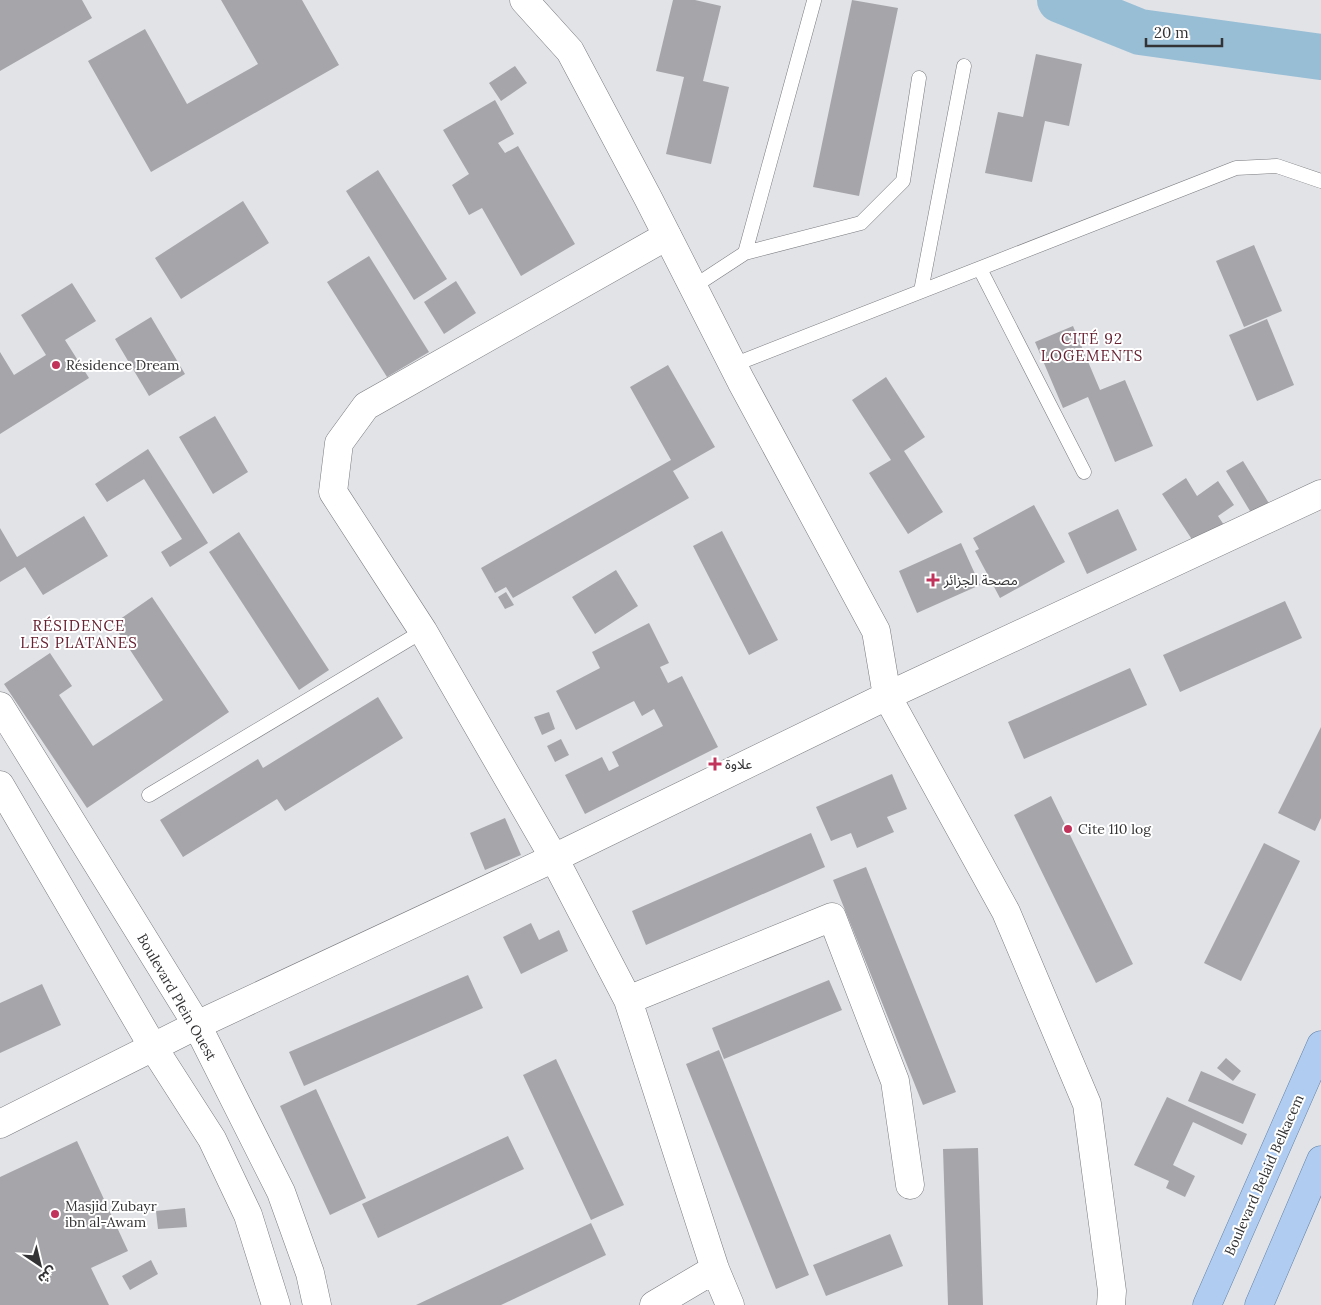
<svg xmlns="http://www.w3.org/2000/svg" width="1321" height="1305" font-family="Lora,'Noto Sans Arabic',serif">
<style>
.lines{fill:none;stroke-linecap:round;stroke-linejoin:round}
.river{stroke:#98bed6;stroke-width:46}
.building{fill:#a6a6aa}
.service-casing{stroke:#797a7e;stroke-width:15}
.minor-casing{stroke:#797a7e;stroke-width:29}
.tertiary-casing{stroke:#797a7e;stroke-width:29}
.secondary-casing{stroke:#797a7e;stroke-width:29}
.primary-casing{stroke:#6281a9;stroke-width:29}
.service{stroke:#fff;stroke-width:14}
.minor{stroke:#fff;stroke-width:28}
.tertiary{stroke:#fff;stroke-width:28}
.secondary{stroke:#fff;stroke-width:28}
.primary{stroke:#b0cdf1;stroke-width:28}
.poi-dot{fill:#c2335b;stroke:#fff;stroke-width:2}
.labels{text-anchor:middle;stroke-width:4;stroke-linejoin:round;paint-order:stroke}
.poi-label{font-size:14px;fill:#333335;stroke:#fff;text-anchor:start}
.street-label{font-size:14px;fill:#333335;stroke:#fff}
.neighbourhood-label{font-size:15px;letter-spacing:1px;fill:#652031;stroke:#fff}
</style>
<rect width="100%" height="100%" fill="#e1e3e7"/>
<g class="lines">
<path class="river" d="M1060,0l80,32 181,25"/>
</g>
<path class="building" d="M0,0h82l10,18 -92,53z
M221,0h81l37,65 -188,107 -63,-111 57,-32 42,75 71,-40z
M673,0h22l26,6 -18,75 26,6 -18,77 -45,-10 18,-77 -28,-6z
M852,0l46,8 -39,188 -46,-9z
M1036,54l46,10 -13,62 -24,-5 -13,61 -47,-9 13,-61 25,5z
M515,66l12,17 -26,18 -12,-18z
M495,100l19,34 -16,9 7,10 13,-7 57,98 -54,32 -39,-68 -13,7 -17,-30 17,-11 -26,-44z
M378,170l69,109 -33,21 -68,-109z
M243,201l26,42 -88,56 -26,-41z
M1254,245l28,66 -38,16 -28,-66z
M369,256l60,96 -42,25 -60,-95z
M456,281l20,32 -32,21 -20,-32z
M72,283l24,38 -31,19 24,38 -89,56v-82l14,23 32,-20 -25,-40z
M151,317l34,57 -36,22 -34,-57z
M1267,319l27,66 -37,16 -28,-66z
M1073,326l27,64 25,-10 28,66 -38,16 -27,-65 -25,11 -28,-66z
M668,365l47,82 -42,24 16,27 -176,100 -7,-11 -11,6 -14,-25 190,-108 -41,-73z
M886,377l39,60 -21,14 39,61 -35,22 -39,-61 22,-13 -39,-60z
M215,416l33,56 -35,22 -34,-57z
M148,449l60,94 -38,24 -9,-15 21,-13 -38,-60 -37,23 -12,-18z
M1243,461l30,49 -17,11 -30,-50z
M1186,478l11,18 21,-15 16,24 -16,11 8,12 -29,19 -35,-53z
M1034,505l31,57 -65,36 -25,-47 4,-2 -6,-11z
M1118,509l19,41 -50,24 -19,-41z
M84,516l24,40 -65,39 -18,-28 -25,15v-54l17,29z
M722,531l56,109 -29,15 -56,-109z
M239,532l90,138 -30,20 -90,-138z
M961,543l19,42 -63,28 -18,-42z
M616,570l22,36 -43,28 -23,-37z
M506,592l8,13 -9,4 -7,-12z
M152,597l77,115 -142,96 -83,-124 46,-31 22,33 -13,9 34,51 70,-46 -50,-76z
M1285,601l17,37 -122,54 -17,-37z
M649,623l20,40 -9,4 8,16 14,-7 36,71 -133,67 -20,-39 37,-18 7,14 10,-5 -7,-14 51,-26 -9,-17 -12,7 -8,-15 -58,29 -20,-39 44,-23 -8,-16z
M1130,668l17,37 -123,54 -16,-37z
M378,697l25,41 -118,73 -8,-12 -94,58 -23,-37 98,-61 5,9z
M549,712l6,17 -13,6 -8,-18z
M1321,727v91l-6,13 -37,-18z
M561,739l8,16 -14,7 -8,-16z
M892,774l15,35 -20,8 7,15 -37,16 -6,-15 -20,8 -15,-34z
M1051,796l82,168 -37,19 -82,-168z
M505,818l16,37 -36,15 -15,-37z
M811,833l14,34 -179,78 -14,-34z
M1264,843l36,18 -59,120 -37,-18z
M866,867l90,225 -33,13 -90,-225z
M531,923l8,17 20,-10 9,21 -47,23 -18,-37z
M468,975l15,33 -179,78 -15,-34z
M829,980l13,30 -118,49 -12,-31z
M42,984l19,41 -61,28v-50z
M719,1050l90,225 -33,14 -90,-225z
M1226,1058l15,13 -8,10 -16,-13z
M556,1059l68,146 -33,15 -68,-145z
M1201,1071l55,23 -13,30 -55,-23z
M316,1089l50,109 -36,17 -50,-109z
M1167,1097l80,37 -5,11 -49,-23 -20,43 22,11 -10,21 -19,-9 3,-7 -35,-16z
M508,1136l16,33 -146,69 -16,-34z
M77,1141l51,110 -37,17 18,37h-109v-128z
M978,1148l5,157h-35l-5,-156z
M185,1208l2,19 -29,2 -2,-18z
M591,1223l15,32 -105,50h-85z
M890,1234l13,32 -77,30 -13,-31z
M151,1260l7,14 -28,16 -8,-14z"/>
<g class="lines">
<g class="service-casing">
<path id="service" d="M745,253l116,-30 42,-42 16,-103
M980,269l104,203
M693,287l52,-34 69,-252
M921,291l43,-225
M733,365l503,-197 41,-2 44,15
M149,795l274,-164"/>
</g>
<g class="minor-casing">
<path id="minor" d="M667,236l-301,170 -27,37 -6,49 90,139 131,227 74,142 87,269 15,36
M628,1000l204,-83 63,164 15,104
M654,1305l61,-36"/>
</g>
<g class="tertiary-casing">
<path id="tertiary" d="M524,0l46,51 78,147 93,183 135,250 11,65 119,216 81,192 25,187 -1,14
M0,1124l197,-99 357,-167 333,-162 434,-202"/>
</g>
<g class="secondary-casing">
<path id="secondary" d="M0,706l197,319 84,167 29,81 7,32
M0,785l153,262 59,92 36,76 28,90"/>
</g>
<g class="primary-casing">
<path id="primary" d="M1207,1305l114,-260
M1259,1305l62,-145"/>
</g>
<use href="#service" class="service"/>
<use href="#minor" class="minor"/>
<use href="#tertiary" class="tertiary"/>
<use href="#secondary" class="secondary"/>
<use href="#primary" class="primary"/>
</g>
<g class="poi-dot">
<circle cx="56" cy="365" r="5"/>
<path d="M930.5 572.5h5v5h5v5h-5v5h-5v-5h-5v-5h5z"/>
<path d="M712.5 756.5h5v5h5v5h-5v5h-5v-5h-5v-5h5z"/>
<circle cx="1068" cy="829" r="5"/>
<circle cx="55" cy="1214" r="5"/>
</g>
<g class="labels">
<g class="poi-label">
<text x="66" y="370">Résidence Dream</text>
<text x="944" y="585">مصحة الجزائر</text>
<text x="725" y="769">علاوة</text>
<text x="1078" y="834">Cite 110 log</text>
<text x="65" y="1211">Masjid Zubayr<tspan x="65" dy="16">ibn al-Awam</tspan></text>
</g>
<g class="street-label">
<text transform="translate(177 997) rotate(60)" y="5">Boulevard Plein Ouest</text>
<text transform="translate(1264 1175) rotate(-66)" y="5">Boulevard Belaid Belkacem</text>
</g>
<g class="neighbourhood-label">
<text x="1092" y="344">CITÉ 92<tspan x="1092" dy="17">LOGEMENTS</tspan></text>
<text x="79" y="631">RÉSIDENCE<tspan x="79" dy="17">LES PLATANES</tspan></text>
</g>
</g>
<g transform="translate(40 1265) rotate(145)" stroke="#ffffff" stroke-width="4" paint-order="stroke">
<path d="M0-4L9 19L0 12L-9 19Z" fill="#333335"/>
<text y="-8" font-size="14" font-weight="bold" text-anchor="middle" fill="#333335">ش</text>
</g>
<path d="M1146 38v8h76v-8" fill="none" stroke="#333335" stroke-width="2.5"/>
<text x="1154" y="38" font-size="15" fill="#333335" stroke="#ffffff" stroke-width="4" paint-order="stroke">20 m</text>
</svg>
